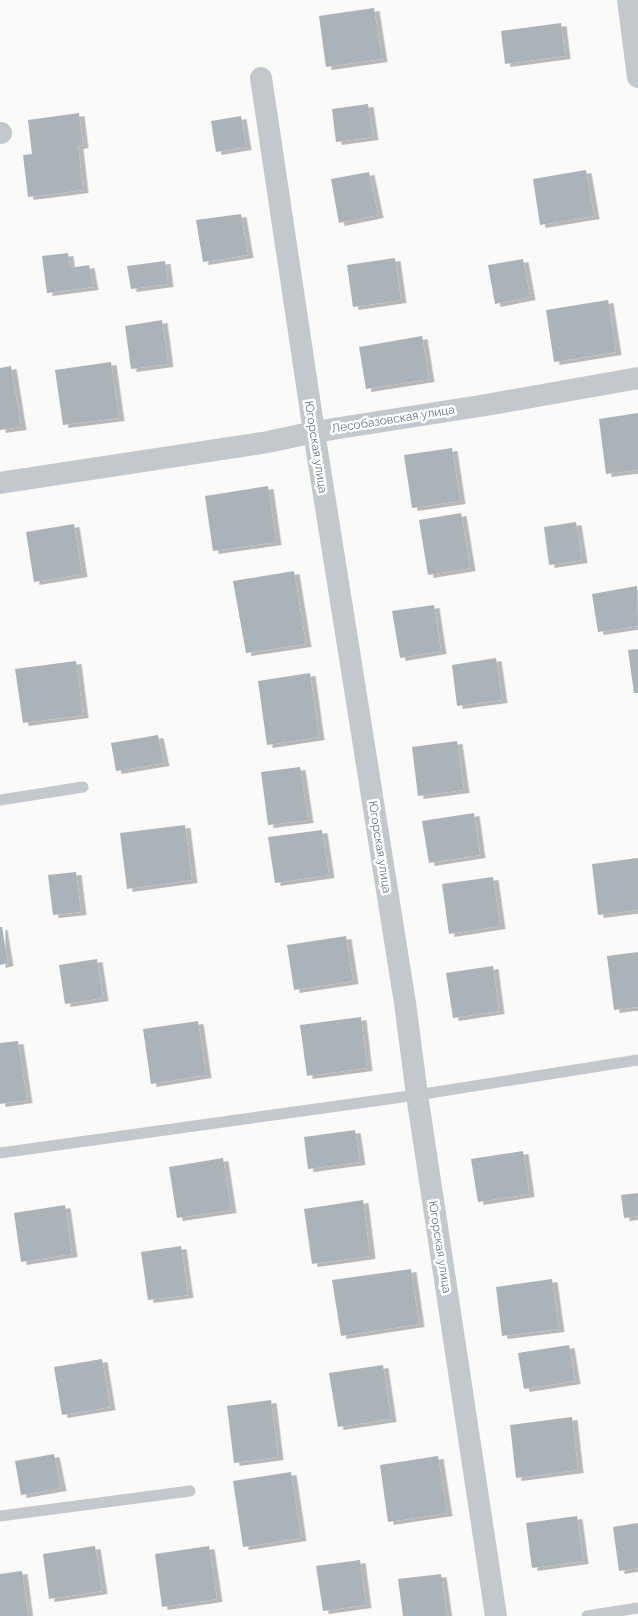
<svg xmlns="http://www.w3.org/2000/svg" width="638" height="1616" font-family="Raleway,sans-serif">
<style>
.building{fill:#aab3b9;filter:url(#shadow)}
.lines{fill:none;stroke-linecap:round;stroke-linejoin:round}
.service{stroke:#c3c8cc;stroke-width:11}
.minor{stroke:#c3c8cc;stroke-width:22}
.labels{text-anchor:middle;stroke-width:5;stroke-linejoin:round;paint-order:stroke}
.street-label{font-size:12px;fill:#657683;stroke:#fff}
</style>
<defs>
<filter id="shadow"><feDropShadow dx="5.5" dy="3" stdDeviation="0" flood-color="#0004"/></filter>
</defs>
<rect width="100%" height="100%" fill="#fafaf8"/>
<path class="building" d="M374,8l8,51 -56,8 -7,-51z
M561,23l4,33 -60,8 -4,-33z
M368,104l5,33 -37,5 -4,-33z
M79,113l4,32 -5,1 5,44 -55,7 -5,-42 9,-1 -4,-34z
M241,116l5,31 -30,5 -5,-31z
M586,170l8,46 -54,9 -7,-46z
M369,172l9,43 -39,8 -8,-44z
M241,214l7,41 -45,7 -7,-42z
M68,253l2,15 19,-3 4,22 -46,6 -5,-37z
M395,258l6,42 -48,7 -6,-42z
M523,259l7,38 -35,7 -7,-39z
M165,261l3,23 -37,5 -4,-23z
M608,300l8,52 -62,10 -8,-52z
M162,320l6,44 -37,5 -6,-43z
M422,336l7,43 -63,10 -7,-42z
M111,362l8,56 -56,7 -8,-55z
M11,366l10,61 -21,3v-62z
M638,413v57l-32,4 -7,-55z
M452,448l8,53 -48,7 -8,-53z
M268,486l8,56 -63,9 -8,-55z
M461,513l9,55 -42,7 -9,-55z
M576,522l6,38 -33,5 -5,-38z
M74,524l8,50 -48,8 -8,-50z
M294,571l12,73 -60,9 -13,-72z
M637,586l1,40 -40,6 -6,-38z
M434,605l7,46 -41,7 -8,-47z
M638,649v44h-4l-6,-43z
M496,658l6,42 -45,6 -5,-41z
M76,661l7,54 -60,8 -8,-54z
M310,673l9,64 -52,8 -9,-64z
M158,735l6,28 -48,8 -5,-28z
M457,741l7,49 -46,6 -6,-49z
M300,767l8,53 -40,5 -7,-53z
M474,813l6,42 -51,8 -7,-42z
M185,825l7,55 -65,9 -7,-56z
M322,830l7,45 -54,8 -7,-46z
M638,858v52l-40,5 -6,-51z
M76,872l5,40 -28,3 -5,-40z
M493,877l7,49 -51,8 -7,-50z
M0,927h2l6,36 -8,2z
M346,936l7,45 -59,9 -7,-45z
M638,952v55l-24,3 -7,-54z
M97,959l6,39 -38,6 -6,-39z
M493,966l6,45 -46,7 -7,-45z
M361,1017l6,51 -60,8 -7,-51z
M198,1021l8,54 -55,9 -8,-55z
M18,1041l9,59 -27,4v-61z
M355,1130l5,32 -52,7 -4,-32z
M523,1151l6,43 -51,8 -7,-43z
M223,1158l8,52 -54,8 -8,-51z
M638,1193v23l-14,2 -3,-23z
M363,1200l7,56 -58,8 -8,-55z
M65,1205l7,49 -51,8 -7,-49z
M181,1246l7,49 -40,5 -7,-48z
M411,1269l8,55 -78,12 -9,-56z
M552,1279l7,50 -57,7 -6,-49z
M569,1345l6,36 -51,8 -6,-36z
M102,1359l8,48 -48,8 -8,-48z
M383,1365l8,54 -53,8 -9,-54z
M271,1400l7,57 -44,6 -7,-57z
M572,1417l6,53 -62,8 -6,-53z
M54,1454l7,34 -40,7 -6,-34z
M438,1456l9,57 -59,9 -8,-57z
M291,1472l10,66 -58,9 -10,-66z
M577,1516l6,45 -51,7 -6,-45z
M638,1523v45l-19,3 -6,-44z
M95,1546l7,45 -53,8 -6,-45z
M209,1546l8,53 -55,8 -7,-53z
M360,1560l6,45 -43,6 -7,-45z
M22,1571l6,45h-28v-42z
M441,1574l6,42h-44l-5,-37z"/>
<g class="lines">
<path class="service" d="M0,800l83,-13
M0,1153l417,-58 221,-35
M0,1516l190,-25
M587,1616l51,-8"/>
<path class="minor" d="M628,0l10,77
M261,78l53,354 91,571 12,92 79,521
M0,133h1
M0,483l268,-41 46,-10 172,-27 152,-27"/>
</g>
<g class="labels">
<g class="street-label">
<text transform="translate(393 419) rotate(-9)" y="4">Лесобазовская улица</text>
<text transform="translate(316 447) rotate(81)" y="4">Югорская улица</text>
<text transform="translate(380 847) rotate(81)" y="4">Югорская улица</text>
<text transform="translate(440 1247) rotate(81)" y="4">Югорская улица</text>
</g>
</g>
</svg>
